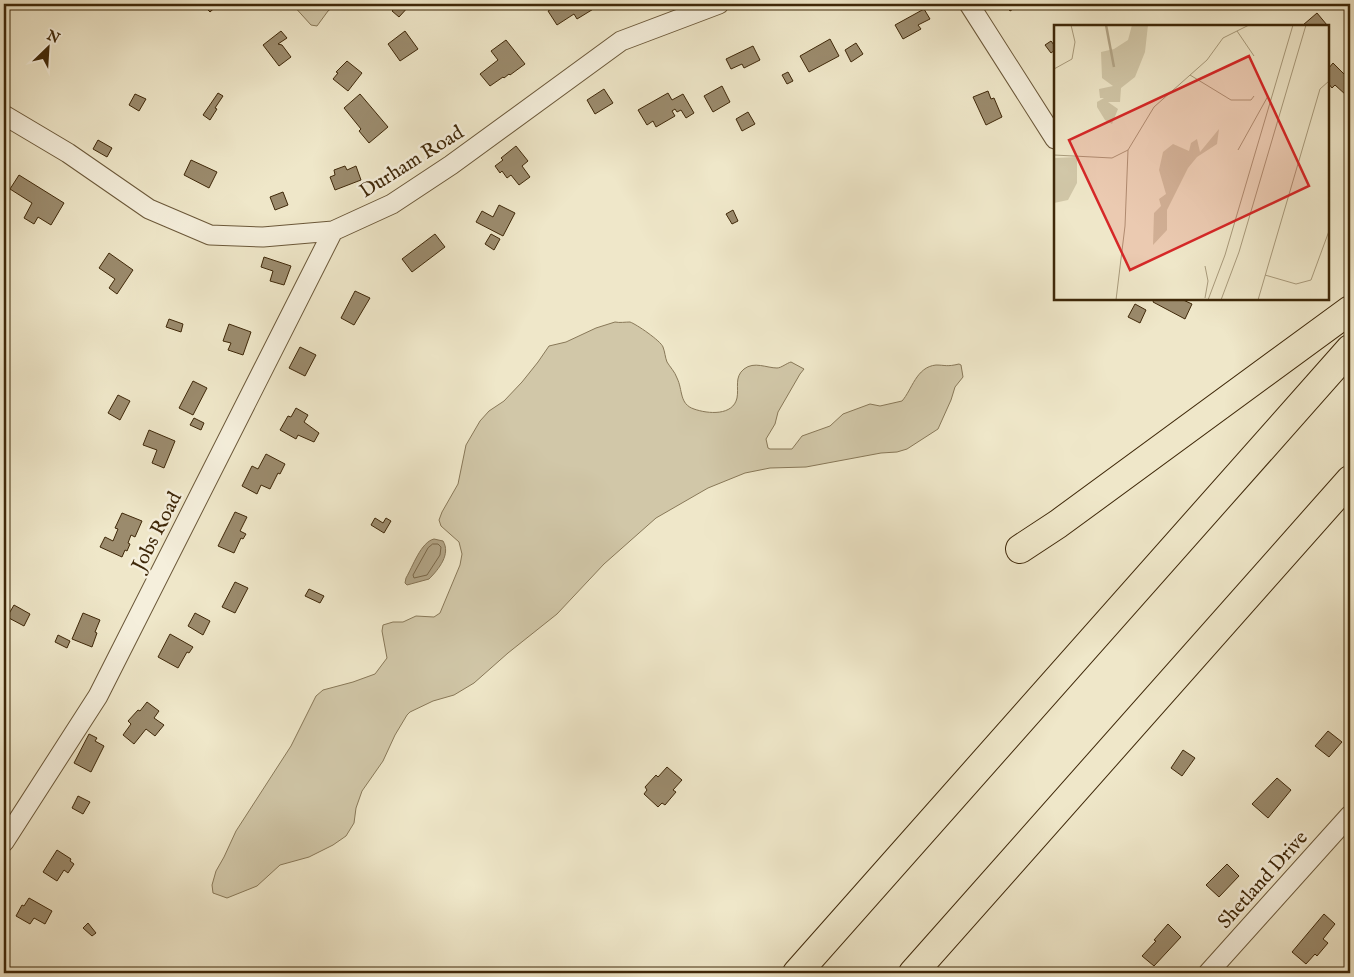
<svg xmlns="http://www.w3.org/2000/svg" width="1354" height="977" font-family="'IM FELL English',serif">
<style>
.green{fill:#d1c7a8;stroke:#887858}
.water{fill:#b3a688;stroke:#857455}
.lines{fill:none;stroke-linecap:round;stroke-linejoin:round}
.shore{stroke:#796748;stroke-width:1}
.building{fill:#9b8b6d;stroke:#3f2809}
.minor-casing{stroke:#6b5839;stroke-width:21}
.highway-casing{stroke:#3f2809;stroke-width:30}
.minor{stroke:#f5efdc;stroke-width:19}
.highway{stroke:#efe7c9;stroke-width:28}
.labels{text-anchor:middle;stroke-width:5;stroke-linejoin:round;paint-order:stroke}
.street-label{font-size:20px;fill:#3f2809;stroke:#f5efdc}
.inset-river{fill:none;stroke:#b3a688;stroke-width:2.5}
.inset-road{fill:none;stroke:#a99b7c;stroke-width:1}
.view{fill:#d62828;fill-opacity:0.15;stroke:#d62828;stroke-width:2.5}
.inset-edge{fill:none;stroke:#3f2809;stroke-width:2.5}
</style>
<rect width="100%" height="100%" fill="#efe7c9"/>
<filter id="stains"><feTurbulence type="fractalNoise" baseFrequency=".004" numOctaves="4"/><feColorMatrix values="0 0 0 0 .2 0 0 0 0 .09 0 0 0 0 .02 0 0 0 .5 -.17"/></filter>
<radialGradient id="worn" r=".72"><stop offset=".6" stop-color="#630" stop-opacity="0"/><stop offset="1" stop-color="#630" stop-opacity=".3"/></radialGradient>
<path class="green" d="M292,4h45l-9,7 -11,15 -6,-1z
M615,322c5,1 10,0 15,0 6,2 31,19 33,25 2,5 2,10 4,15 3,5 8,10 10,16 6,12 2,26 17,31 14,5 39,7 43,-11 2,-10 -3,-21 7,-29 10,-8 23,-1 33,-1 4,0 10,-5 14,-6l13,7 -4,5 -22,38 -3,12 -9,15 2,9 2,1h22l10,-13 28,-10 13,-12 27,-10 10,2 22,-5c10,-11 14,-34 34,-36 9,0 11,2 23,-1l2,1 2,12 -8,10 -4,13 -13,29 -31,20 -10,3 -16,1 -75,14 -36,1 -25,5 -37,15 -52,30 -52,46 -47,50 -49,39 -34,30 -20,12 -21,6 -23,11 -3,3 -12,20 -12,26 -21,30 -6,17 -2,15 -8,13 -13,9 -24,12 -29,8 -23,21 -30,12 -14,-5 -1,-8 4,-14 8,-14 12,-26 55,-85 25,-50 7,-6 30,-8 22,-8 12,-16 -5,-27 1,-6 10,-3h10l13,-6 18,1 6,-4 20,-48 2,-11 -3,-12 -18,-16 -2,-6 3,-8 16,-28 8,-39 14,-24 9,-10 15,-10 18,-19 16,-20 11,-16 17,-4 30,-14z"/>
<path class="water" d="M434,539l9,2c8,13 -4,28 -14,38l-22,6 -2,-2 1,-5c7,-12 15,-36 28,-39z"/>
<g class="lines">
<path class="shore" d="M433,544h5l3,3 -1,8 -13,20 -13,3 -1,-3 15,-27z"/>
</g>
<path class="building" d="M202,4h17l-9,8z
M398,4l12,1 -11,12 -7,-6z
M560,4h32l3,4 -18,11 -3,-5 -17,11 -9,-14z
M1005,4h16l-11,7z
M924,9l6,10 -12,6 3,4 -18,10 -8,-14z
M1317,13l10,12 -23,1 -1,-1z
M281,31l6,7 -9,6 4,1 9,12 -12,9 -16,-21z
M405,31l13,18 -18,12 -12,-17z
M830,39l9,17 -30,16 -9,-16z
M506,40l19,24 -15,11 -1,-1 -5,4 -1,-1 -13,9 -10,-12 18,-14 -7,-9z
M1051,41l3,4 1,-1v6l-4,3 -6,-8z
M856,43l7,11 -12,8 -6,-12z
M753,46l7,14 -16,8 -2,-4 -11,5 -5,-10z
M347,61l15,12 -14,18 -15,-12 5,-6 -2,-1z
M1333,63l17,17v11l-4,4 -11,-10 -3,3 -4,-5v-14z
M788,72l5,9 -6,3 -5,-9z
M722,86l8,16 -17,10 -9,-16z
M604,89l9,14 -18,11 -8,-14z
M988,91l3,8 3,-1 8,19 -16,8 -13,-28z
M218,93l5,3 -8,12 2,1 -7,11 -7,-5z
M668,93l4,7 11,-6 11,19 -8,5 -5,-8 -4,2 -2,-3 -3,2 3,5 -19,11 -3,-6 -6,4 -9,-15z
M135,94l11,5 -7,12 -10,-6z
M360,94l28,33 -19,16 -10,-12 2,-2 -17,-21z
M748,112l7,12 -13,7 -6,-12z
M98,140l14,8 -5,9 -14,-8z
M516,146l12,15 -6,5 8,11 -11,8 -8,-10 -4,3 -5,-7 -2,2 -5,-7 8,-6 -2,-2z
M191,160l26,12 -8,16 -25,-13z
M345,166l2,4 9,-4 5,14 -26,10 -5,-13 5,-2 -1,-5z
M19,175l45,28 -13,22 -13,-8 -4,7 -10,-6 8,-15 -22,-14z
M283,192l5,13 -13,5 -5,-13z
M499,205l16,8 -12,23 -27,-14 6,-11 11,6z
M733,210l5,11 -6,3 -6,-10z
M435,234l10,13 -33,25 -10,-13z
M491,234l9,5 -6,11 -9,-6z
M109,253l24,17 -16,24 -8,-6 6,-9 -16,-11z
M264,257l27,9 -7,19 -14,-4 3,-10 -12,-4z
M355,291l15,7 -16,27 -13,-7z
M1154,299h27l11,5 -7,15 -32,-17z
M1135,304l11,6 -6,13 -12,-6z
M169,319l14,5 -2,8 -15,-5z
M229,324l22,8 -8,23 -15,-5 3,-7 -8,-2z
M300,347l16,8 -11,21 -16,-8z
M193,381l14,7 -14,27 -14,-7z
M118,395l12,6 -10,19 -12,-7z
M296,408l12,7 -4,7 15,11 -5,9 -16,-7 -2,4 -16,-9 8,-14 3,1z
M194,418l10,5 -3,7 -11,-5z
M149,430l26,11 -11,27 -12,-5 5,-13 -14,-5z
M266,454l19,10 -5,10 -2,-1 -8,16 -9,-4 -4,9 -15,-8 10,-20 6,3z
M235,512l12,5 -7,14 6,3 -3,5 -2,-1 -7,15 -16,-7z
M122,513l20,8 -7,16 -4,-2 -3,8 2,1 -3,7 -2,-1 -3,7 -22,-10 5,-10 8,4 5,-12 -3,-1z
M375,518l8,5 3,-5 5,3 -7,12 -13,-8z
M235,582l13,6 -13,25 -13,-6z
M309,589l15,7 -4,7 -15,-7z
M14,605l16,9 -6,12 -17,-9z
M83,613l17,7 -5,12 2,1 -5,14 -20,-8z
M195,613l15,8 -7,14 -15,-9z
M170,634l23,13 -4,6 -2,-1 -9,16 -20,-11z
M58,635l12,6 -3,7 -12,-6z
M147,702l12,9 -5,7 10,7 -9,11 -9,-7 -12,15 -11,-9 8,-11 -3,-3 10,-11 2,1z
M1328,731l14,11 -13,15 -14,-11z
M89,734l8,4 -2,3 9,5 -13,26 -17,-9z
M1183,750l12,8 -13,18 -11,-8z
M667,767l15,13 -9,10 3,2 -11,13 -3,-2 -4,4 -14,-13 3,-4 -2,-3 11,-12 2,2z
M1277,778l14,12 -23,28 -16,-14z
M78,796l12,6 -7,12 -11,-6z
M57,850l14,9 -1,2 4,3 -6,9 -4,-3 -7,11 -14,-9z
M1227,864l12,12 -20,21 -13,-12z
M29,898l23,13 -7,13 -11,-6 -4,6 -14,-8 6,-11 2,1z
M1324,914l11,10 -12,15 5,4 -11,13 -2,-2 -9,10 -14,-12z
M88,923l8,10 -4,3 -9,-8z
M1168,924l13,13 -27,29 -12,-10 14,-15 -2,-1z"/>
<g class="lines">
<g class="minor-casing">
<path id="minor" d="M969,4l86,135
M4,115l64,38 81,56 61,26 53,2 70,-6 59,-27 59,-39 170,-124 98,-37
M4,842l94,-146 235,-465
M1208,973l142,-158"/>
</g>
<g class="highway-casing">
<path id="highway" d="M1020,549l38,-25 292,-214
M797,973l553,-624
M913,973l437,-493"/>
</g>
<use href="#minor" class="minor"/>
<use href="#highway" class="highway"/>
</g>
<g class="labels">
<g class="street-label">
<text transform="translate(411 161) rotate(-32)" y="7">Durham Road</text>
<text transform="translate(156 531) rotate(-63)" y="7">Jobs Road</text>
<text transform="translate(1262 879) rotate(-48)" y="7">Shetland Drive</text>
</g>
</g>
<g transform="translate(1054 25)">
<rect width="275" height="275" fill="#efe7c9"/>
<path d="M78,0h16l-3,27 -10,25 -14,11 -1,14h-12l10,7 -6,15 -7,-4 -8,-13v-5l7,-4h-4l-1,-9 14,-3 -11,-8 -1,-26 13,-3 14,-9zM165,104l-2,15 -20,13 -9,11 -21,42v20l-14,15 1,-32 7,-7 -2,-7 7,-5 -7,-24 4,-18 10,-8 16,7 2,-8 6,-4 3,13zM23,132v26l-9,17 -14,3v-45z" fill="#d1c7a8"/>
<path class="inset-river" d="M52,0l8,42"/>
<path class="inset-road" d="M183,6l17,25M0,44l18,-10 3,-17 -4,-17M136,50l41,25h20l3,-4M184,125l30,-54M0,130l58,3 16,-8 26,-43 53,-47 16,-22 26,-13M151,241l3,15 -3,17M211,250l31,9 15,-4 18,-49M62,275l9,-74 3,-76M154,275l17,-45 68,-230M167,275l18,-48 67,-227M204,275l62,-211 9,-8"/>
<path class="view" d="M195,31l60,130 -179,84 -61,-130z"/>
<rect width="275" height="275" class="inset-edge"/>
</g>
<rect width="1354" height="977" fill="none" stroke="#efe7c9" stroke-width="20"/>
<rect x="5" y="5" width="1344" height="967" fill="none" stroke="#3f2809" stroke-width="2.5"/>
<rect x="10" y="10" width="1334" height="957" fill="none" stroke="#3f2809"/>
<g transform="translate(48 48) rotate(25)" stroke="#f5efdc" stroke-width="4" paint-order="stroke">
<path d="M0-4L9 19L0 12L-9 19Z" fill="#3f2809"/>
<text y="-8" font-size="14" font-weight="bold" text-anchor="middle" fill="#3f2809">N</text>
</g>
<rect width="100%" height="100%" filter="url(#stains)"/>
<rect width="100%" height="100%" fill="url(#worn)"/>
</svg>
